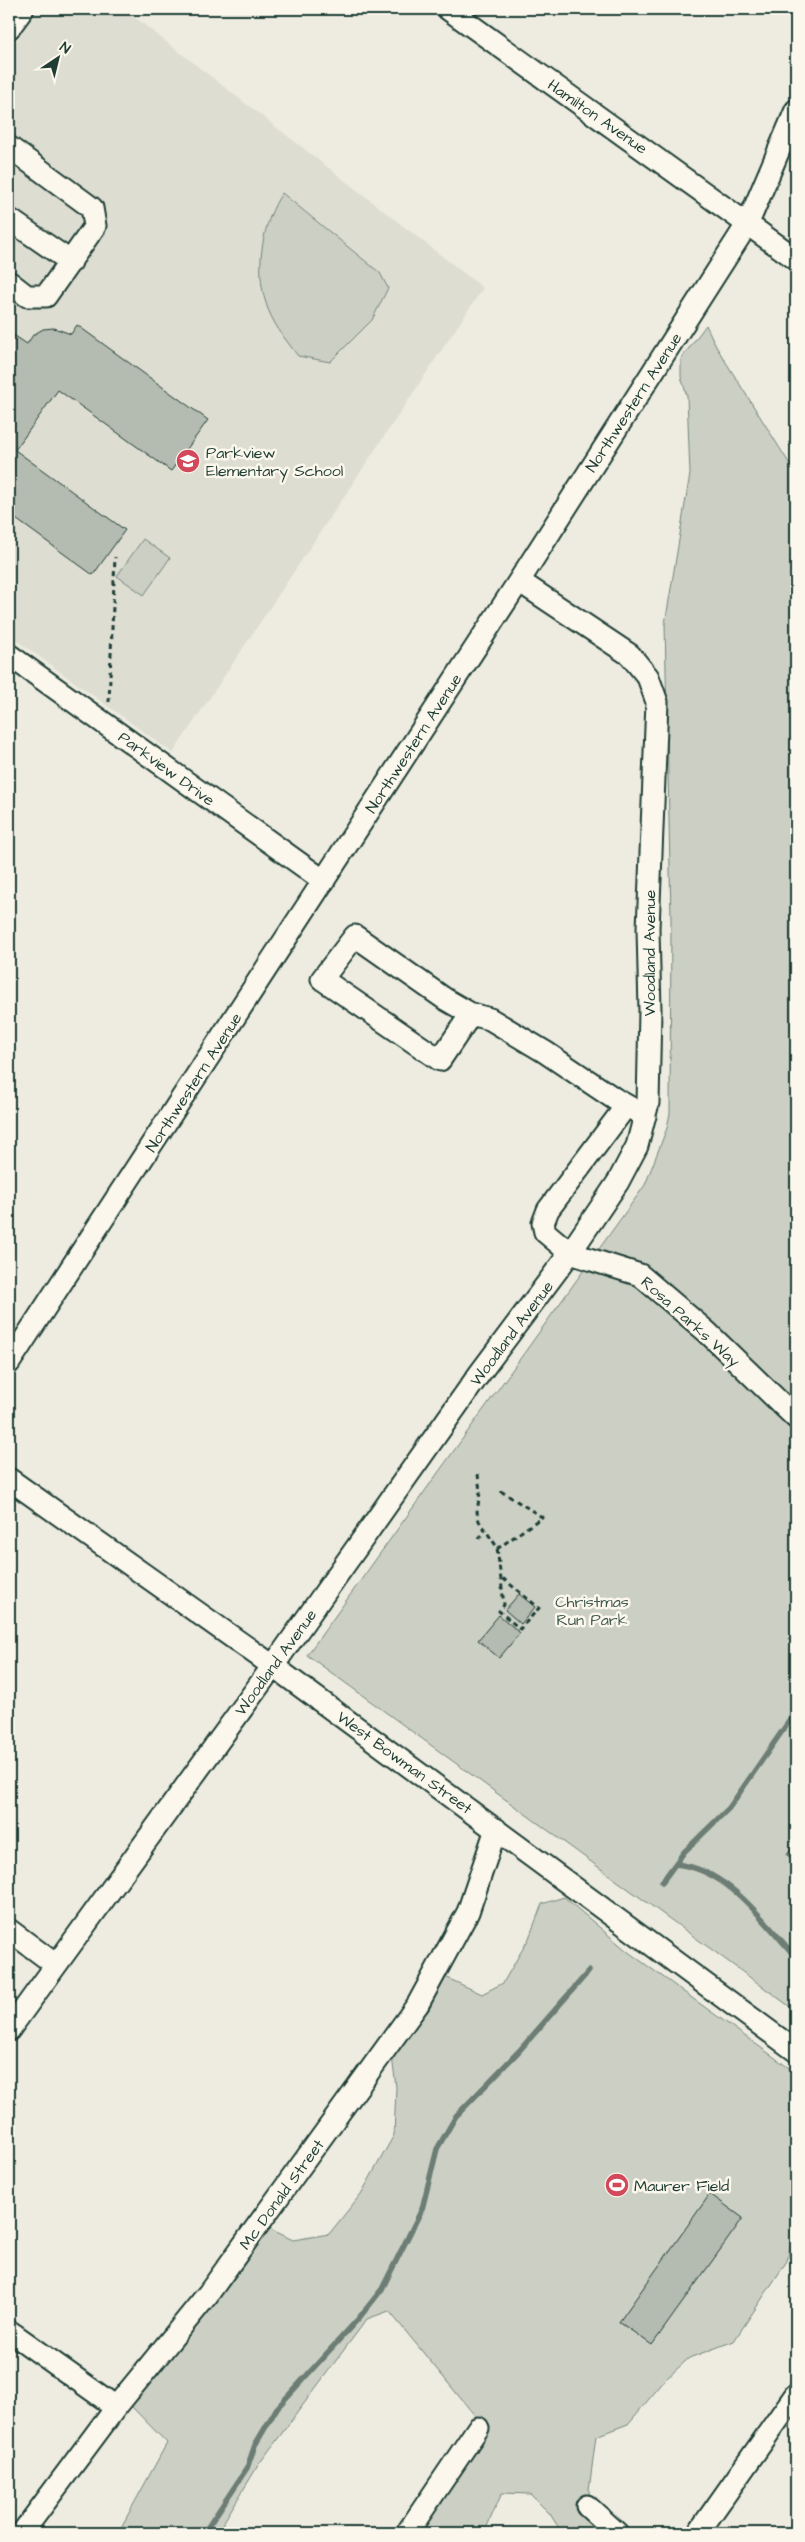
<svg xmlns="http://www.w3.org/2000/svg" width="805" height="2542" font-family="'Architects Daughter',sans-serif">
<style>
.built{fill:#ddddd2}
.green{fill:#cbcfc4;stroke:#75867c}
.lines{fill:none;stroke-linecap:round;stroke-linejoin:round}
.stream{stroke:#6c7d74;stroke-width:5.5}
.building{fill:#b4bbb0;stroke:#1f3d34}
.minor-casing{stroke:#1f3d34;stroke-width:25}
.path{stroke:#1f3d34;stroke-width:3;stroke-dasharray:5 4;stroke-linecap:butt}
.minor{stroke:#fbf7ec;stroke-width:21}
.labels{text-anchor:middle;stroke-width:5;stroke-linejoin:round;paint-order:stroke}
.street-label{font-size:16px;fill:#1f3d34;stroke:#fbf7ec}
.poi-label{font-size:16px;fill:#1f3d34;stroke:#fbf7ec;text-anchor:start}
.park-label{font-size:16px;fill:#415a51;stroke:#fbf7ec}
</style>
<rect width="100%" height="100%" fill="#eeece1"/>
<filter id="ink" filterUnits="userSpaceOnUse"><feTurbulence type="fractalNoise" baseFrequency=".02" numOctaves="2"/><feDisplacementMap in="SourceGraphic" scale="10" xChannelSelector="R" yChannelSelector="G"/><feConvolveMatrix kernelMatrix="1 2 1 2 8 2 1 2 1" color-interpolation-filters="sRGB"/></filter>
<g filter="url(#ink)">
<path class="built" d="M39,9h85l359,279 -310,465 -164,-118v-584z"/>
<path class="green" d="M282,193l98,80 8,15 -16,32 -42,42 -32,-6c-13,-17 -27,-34 -33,-56 -10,-33 -2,-79 17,-107z
M706,325l11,23 79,126v1537l-489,-356 338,-470 22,-57 3,-15 1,-194 -6,-295 25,-150 -3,-78 -6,-19v-18z
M143,539l27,19 -26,37 -27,-19z
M564,1897l63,54 169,122v148l-9,40 -53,80 -45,17 -23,21 -38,45 -32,12 -7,54 3,43h-30l-12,-19 -20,-20 -28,-1 -18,40h-74l75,-105 -96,-117 -22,8 -108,145 -42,69h-99l49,-90 -36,-37 135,-179 27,13 36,-6 32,-40 33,-59 2,-48 -4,-30 37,-47 16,-33 37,17 21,-11 26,-45 13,-34z"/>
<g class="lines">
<path class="stream" d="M675,1864c51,4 87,55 118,90
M662,1882l22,-30 45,-44 67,-97
M204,2533l43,-65 8,-23 22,-37 82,-90 23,-29 40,-80 15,-60 19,-33 63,-65 70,-80"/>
</g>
<path class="building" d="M77,325l131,95 -37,51 -113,-81 -43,60 110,80 -32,45 -84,-61v-182l18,12 6,-9 10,-6 11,-1 17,6z
M519,1594l16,13 -14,17 -16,-14z
M499,1615l21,18 -21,25 -21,-18z
M796,1842v19l-9,-6z
M710,2194l33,24 -91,127 -33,-23z"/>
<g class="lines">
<g class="minor-casing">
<path id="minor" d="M448,9l348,250
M9,28l14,-19
M9,147l83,61 3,18 -49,70h-19l-18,-14
M9,219l62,43
M9,655l315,226
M471,1014l-31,46 -118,-81 33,-43 90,63 26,15 19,5 55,33 70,47 30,17
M626,1106l-78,104 -5,13 2,9 25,21 70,22 67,57 89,86
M9,1363l510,-782 229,-358 48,-113
M9,1479l264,187 523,385
M9,1930l47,35
M9,2030l264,-364 207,-293 90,-120 48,-71 19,-36 11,-43 2,-92 -2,-82 9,-227 -9,-25 -18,-22 -111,-74
M9,2331l107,76
M587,2506l30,27
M22,2533l94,-126 92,-113 210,-290 50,-92 28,-83
M407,2533l71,-105
M698,2533l98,-139"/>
</g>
<path class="path" d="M109,702l6,-145
M478,1474l2,18 -3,20 2,9 18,26 7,58 -5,6 21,18 19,-21 -39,-32
M479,1539l6,-9
M497,1549l45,-32 -43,-27"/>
<use href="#minor" class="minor"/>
</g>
</g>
<defs>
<g id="school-disc" transform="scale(1.25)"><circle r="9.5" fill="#d1495b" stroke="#fbf7ec"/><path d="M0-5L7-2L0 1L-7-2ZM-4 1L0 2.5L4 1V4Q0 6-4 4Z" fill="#fff"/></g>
<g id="stadium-disc" transform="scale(1.25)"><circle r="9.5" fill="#d1495b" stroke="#fbf7ec"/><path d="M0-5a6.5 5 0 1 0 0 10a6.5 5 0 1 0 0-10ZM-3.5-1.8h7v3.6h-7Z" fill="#fff"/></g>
</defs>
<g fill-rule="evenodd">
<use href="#school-disc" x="188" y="461"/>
<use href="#stadium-disc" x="617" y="2185"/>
</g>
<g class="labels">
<g class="street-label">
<text transform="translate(598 116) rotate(35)" y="6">Hamilton Avenue</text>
<text transform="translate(633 402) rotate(-57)" y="6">Northwestern Avenue</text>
<text transform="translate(413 743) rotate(-57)" y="6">Northwestern Avenue</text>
<text transform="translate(167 768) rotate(36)" y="6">Parkview Drive</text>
<text transform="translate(649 953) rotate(-90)" y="6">Woodland Avenue</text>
<text transform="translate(193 1082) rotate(-57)" y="6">Northwestern Avenue</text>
<text transform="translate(691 1321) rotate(42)" y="6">Rosa Parks Way</text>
<text transform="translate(511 1333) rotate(-53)" y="6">Woodland Avenue</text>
<text transform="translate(275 1662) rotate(-54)" y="6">Woodland Avenue</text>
<text transform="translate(405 1762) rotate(36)" y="6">West Bowman Street</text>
<text transform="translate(281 2194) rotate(-54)" y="6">Mc Donald Street</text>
</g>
<g class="poi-label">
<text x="206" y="458">Parkview<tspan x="206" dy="18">Elementary School</tspan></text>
<text x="634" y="2191">Maurer Field</text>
</g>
<g class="park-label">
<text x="592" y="1607">Christmas<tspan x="592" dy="18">Run Park</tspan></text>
</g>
</g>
<rect width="805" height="2542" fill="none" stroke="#fbf7ec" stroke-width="30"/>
<rect x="15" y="15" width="775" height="2512" fill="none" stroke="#1f3d34" stroke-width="2" filter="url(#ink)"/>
<g transform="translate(58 58) rotate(35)" stroke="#fbf7ec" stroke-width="4" paint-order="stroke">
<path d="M0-4L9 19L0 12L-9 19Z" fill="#1f3d34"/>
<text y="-8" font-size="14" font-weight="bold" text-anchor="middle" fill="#1f3d34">N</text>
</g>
</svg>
